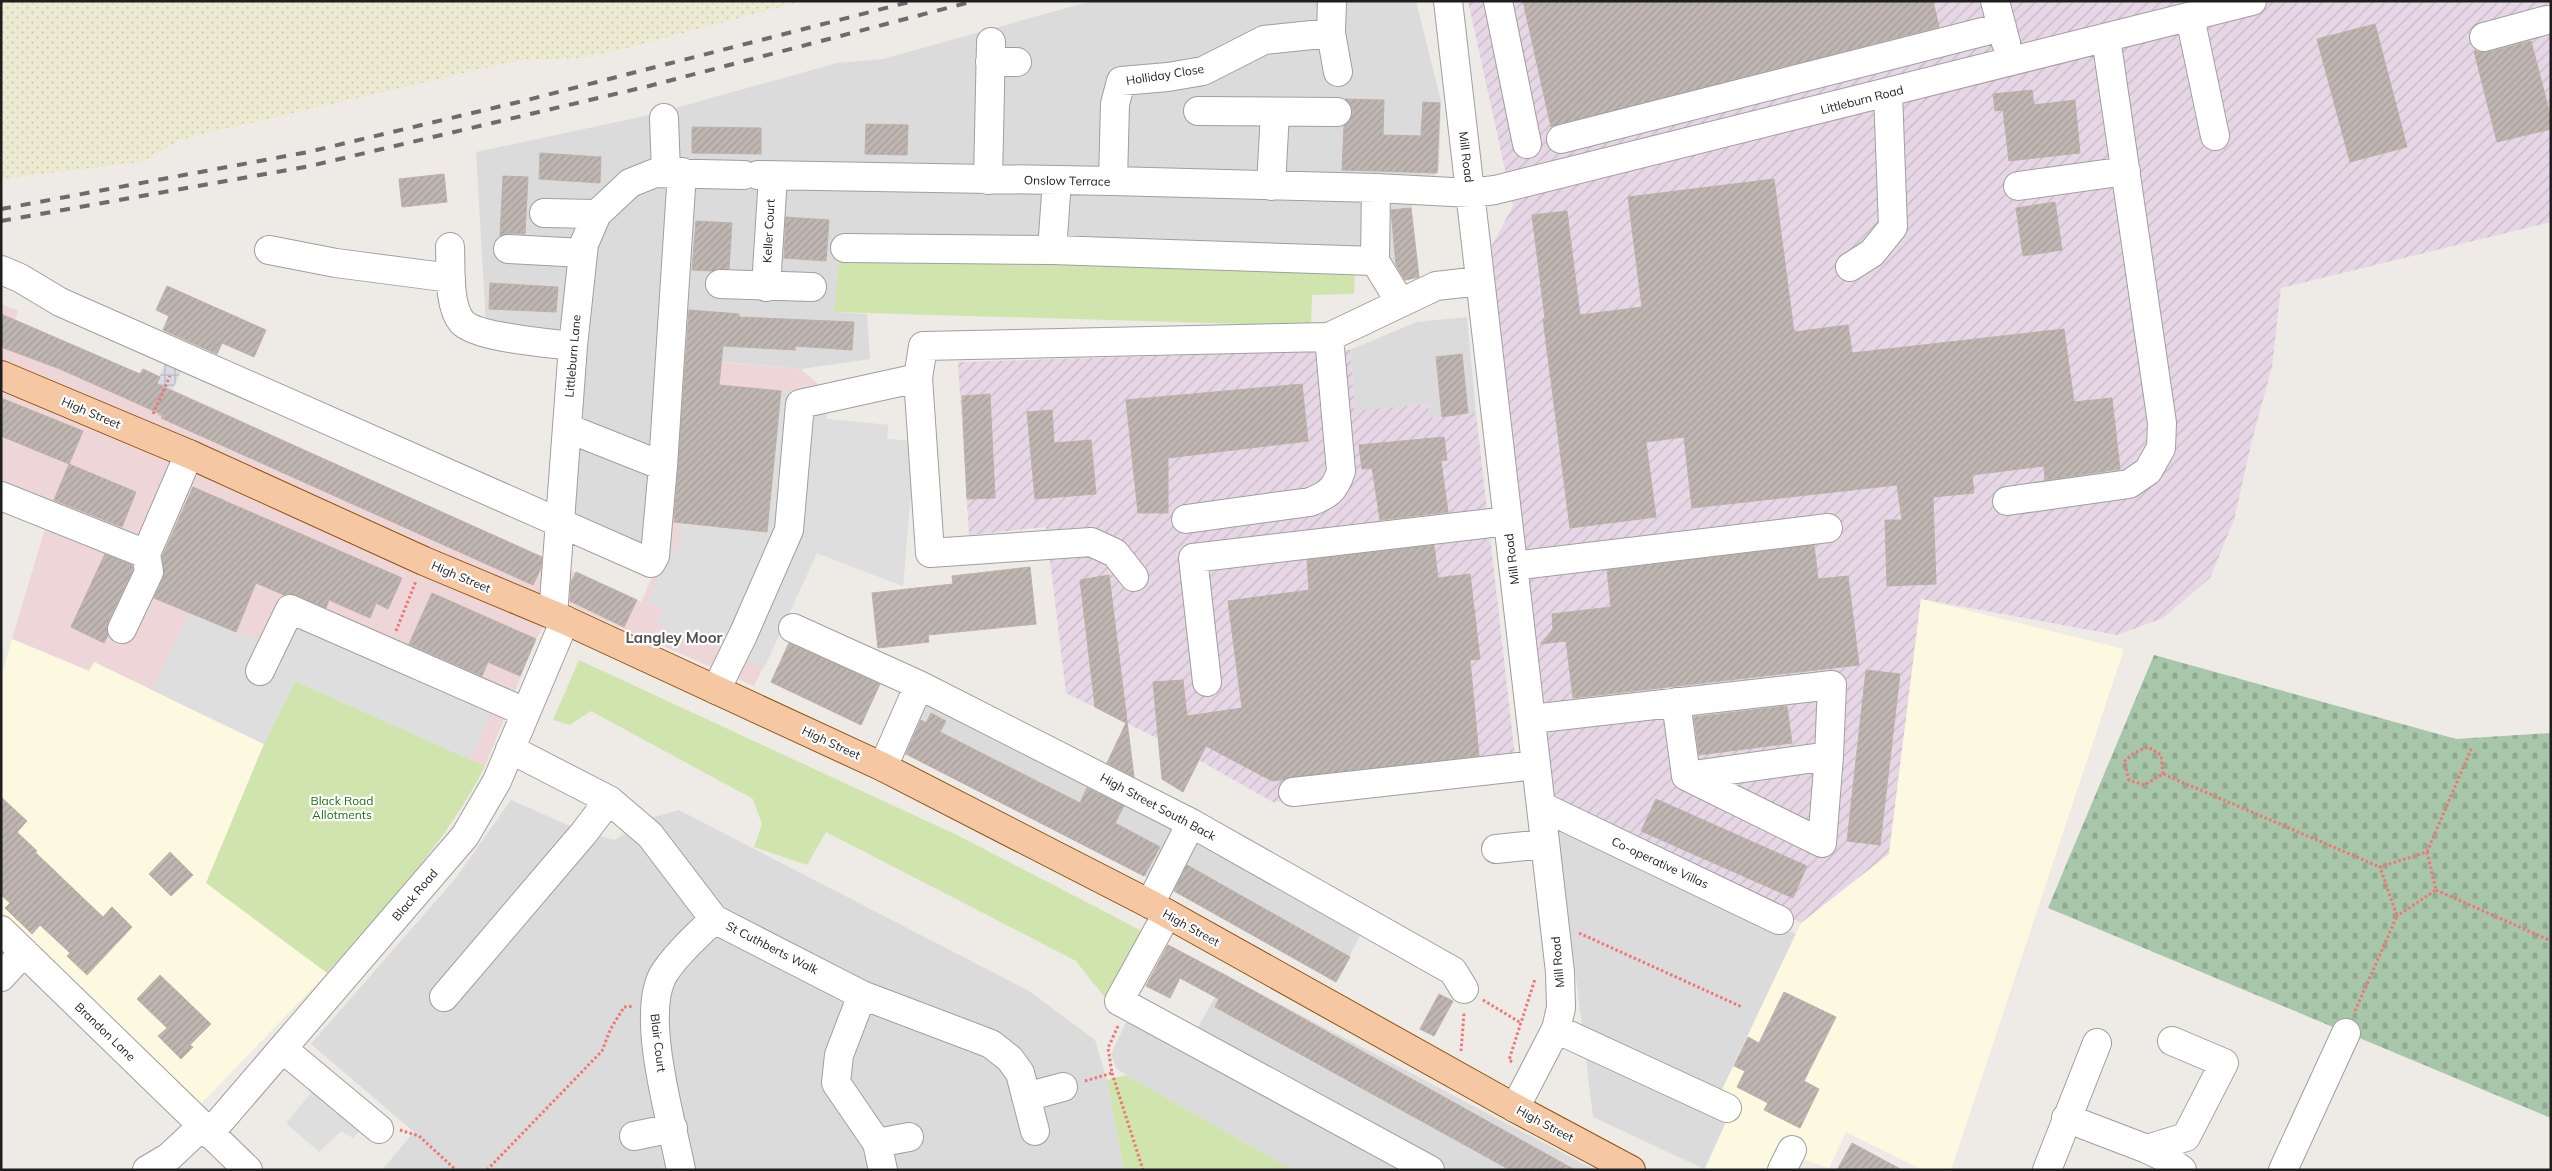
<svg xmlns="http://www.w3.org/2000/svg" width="2552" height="1171" font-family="Mulish,sans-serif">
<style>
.residential{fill:#dcdbdb}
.commercial{fill:#eed5d7}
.industrial{fill:url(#industrial-furrows)}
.education{fill:#fdf9e0}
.farmland{fill:url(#farmland-dots)}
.grass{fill:#d0e5ae}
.cemetery{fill:url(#cemetery-stones)}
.parking{fill:#dedede}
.plaza{fill:url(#plaza-grid)}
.building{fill:url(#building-hatch);stroke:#bfb0a8}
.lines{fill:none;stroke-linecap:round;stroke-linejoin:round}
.minor-casing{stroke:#9f9f9f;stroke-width:30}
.major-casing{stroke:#8e530b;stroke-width:30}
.path{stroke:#f07577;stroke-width:3;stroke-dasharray:2.5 2.5;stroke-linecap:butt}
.minor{stroke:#fff;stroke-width:28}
.major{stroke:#f5c8a3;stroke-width:28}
.rail{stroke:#6c6c6c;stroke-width:4;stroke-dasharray:10 10;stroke-linecap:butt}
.labels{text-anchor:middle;stroke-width:4.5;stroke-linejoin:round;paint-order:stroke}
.street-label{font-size:12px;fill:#1e1e1e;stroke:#fff}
.park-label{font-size:12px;fill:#177513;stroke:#fff}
.quarter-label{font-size:15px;font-weight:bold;fill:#515151;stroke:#fff}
</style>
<defs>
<pattern id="industrial-furrows" width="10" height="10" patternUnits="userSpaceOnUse" patternTransform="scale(1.25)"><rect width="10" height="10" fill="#e7d7e6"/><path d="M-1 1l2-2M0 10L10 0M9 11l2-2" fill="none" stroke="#c6b8c5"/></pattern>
<pattern id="farmland-dots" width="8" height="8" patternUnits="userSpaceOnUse" patternTransform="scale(1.25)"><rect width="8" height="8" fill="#ecebd2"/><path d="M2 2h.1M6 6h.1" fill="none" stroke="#cac9b4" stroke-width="1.8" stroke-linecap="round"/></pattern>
<pattern id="cemetery-stones" width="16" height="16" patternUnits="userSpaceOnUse" patternTransform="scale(1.25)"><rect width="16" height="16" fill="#a8c6a9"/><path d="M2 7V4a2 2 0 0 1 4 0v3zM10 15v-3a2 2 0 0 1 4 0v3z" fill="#90aa91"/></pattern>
<pattern id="plaza-grid" width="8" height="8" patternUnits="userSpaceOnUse" patternTransform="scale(1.25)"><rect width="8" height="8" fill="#d9dbe4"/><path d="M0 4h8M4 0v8" fill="none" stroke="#babcc3"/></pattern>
<pattern id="building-hatch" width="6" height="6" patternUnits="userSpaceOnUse" patternTransform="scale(1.25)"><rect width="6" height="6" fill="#bfb6b2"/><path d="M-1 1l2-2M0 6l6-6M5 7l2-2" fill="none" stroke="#a49c99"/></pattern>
</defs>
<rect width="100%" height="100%" fill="#eeeae5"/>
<path class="residential" d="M1092,1h324l25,100 -2,68 -28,39 8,70 -21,3 -43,-10 -521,41 33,2 3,45 -69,10 -139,-13 -16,196 -72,-30 10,-192 -23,-2 -12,3 -63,-7 -10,-172 178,-38 183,-51 46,-4z
M1467,317l9,96 -46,5 -2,-14 -73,8 -5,-62 66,-28z
M924,697l440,231 -28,54 -164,-92 -275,-140z
M511,800l66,29 37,11 37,-22 28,-8 350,181 66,49 12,40 17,90h-742l32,-38 -103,-88 144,-165z
M1558,831l238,103 -75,158 15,8 -32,69 -111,-52z
M1227,976l368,194h-302l-167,-95 -10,-7 -5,-14 17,-36 57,32z"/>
<path class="commercial" d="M1,304l17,7 -3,9 108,47 518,235 24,-53 20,-190 116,10 27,24 -1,26 61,6 -1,14 28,2 -12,145 -86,-33 -63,133 -194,-85 -24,38 -51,127 -189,-85 -32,63 -170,-82 -5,9 -77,-32 35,-117 -46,-19z"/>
<path class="industrial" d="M1468,1h1083v221l-270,66 -9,79 -20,73 -18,80 -24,58 -47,40 -46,17 -196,-36 -32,255 -88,69 -248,-121 -62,-555 22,-41z
M1350,350l5,61 73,-7 2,14 46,-5 41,361 -244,28 -92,-52 -115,-57 -20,-166 -77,8 -11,-173z"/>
<path class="education" d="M1921,599l203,50 -173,521h-28l-77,-38 -17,36 -31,-10 -7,12h-86l31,-70 -15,-8 80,-169 88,-69z
M12,639l77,32 5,-9 170,82 -58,139 121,90 -131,136 -195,-190v-242z"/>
<path class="farmland" d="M1,1h802l-183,49 -38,8 -62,2 -304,71 -36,9 -38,22 -141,17z"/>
<path class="grass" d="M840,256l515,15 -1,23 -42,1 -1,31 -477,-14z
M579,660l380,176 183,95 -36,68 -30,-38 -250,-129 -19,33 -53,-18 8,-23 -9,-25 -162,-88 -21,14 -17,-5z
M295,681l190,85c-39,78 -101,142 -158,207l-121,-90 58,-139z
M1126,1075l167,95h-169l-17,-90z"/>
<path class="cemetery" d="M2154,655l302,84 95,-6v385l-503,-210z"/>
<path class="parking" d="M781,391l47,2 -1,26 61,6 -1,14 28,2 -12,145 -86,-33 -53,115 -108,-44 6,-15 -15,-7 23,-55h9l2,-24 86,8z
M189,613l62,25 49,-10 191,85 -21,47 -174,-79 -32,63 -112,-54z
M327,1074l49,41 -23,23 -12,-7 -22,21 -33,-29z"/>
<path class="plaza" d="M168,357l16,7 -23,53 -15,-10z"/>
<path class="building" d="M1523,1h410l6,26 -388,100z
M2375,24l32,123 -57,15 -33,-123z
M2531,41l20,77v11l-54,13 -23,-91 14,1z
M2032,90l2,15 41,-5 5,53 -71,8 -6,-51 -8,1 -2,-17z
M1345,99l39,1 -1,35 38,1 2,-34 17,1 -3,70 -95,-3 2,-44 6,-6 3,-7 -2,-8z
M866,124l42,1 -1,30 -42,-1z
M692,127l69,1v26l-69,-1z
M540,153l61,4 -1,26 -61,-4z
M444,174l3,28 -45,5 -3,-28z
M503,176l25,1 -3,57 -16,-1 -9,3z
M1774,179l20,153 54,-7 4,28 212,-24 10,73 38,-4 8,71 -75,11 -1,-14 -72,9 2,18 -41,4 3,87 -49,2 -2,-66h17l-5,-35 -205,23 -8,-71 -38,5 10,75 -86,11 -27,-209h2l-13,-104 35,-4 13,104 62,-8 -14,-110z
M2055,202l7,48 -39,6 -7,-48z
M1411,208l8,69 -14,3 -9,-15 -5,-55z
M786,217l43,3 -3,41 -42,-3z
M696,221l36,2 -3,46 -17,2 -20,-1z
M490,283l68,4 -2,25 -67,-3z
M167,286l99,44 -12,27 -32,-14 -5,11 -54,-24 6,-14 -13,-6z
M689,310l50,4v3l115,5 -2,28 -57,-4v4l-72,-4 -4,39 62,6 -14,141 -93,-10z
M1,314l139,60 3,-5 17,8 -3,7 385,173 -1,11 -8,17 -372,-167 2,-3 -103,-46 -59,-22z
M1462,354l6,59 -26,4 -6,-60z
M1302,384l6,57 -140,17v55h-30l-12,-113z
M990,394l5,104 -28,1 -5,-103z
M1,398l82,33 -14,33 -68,-28z
M1052,410l2,33 37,-3 5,54 -61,5 -8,-87z
M1444,437l3,23 -6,1 7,51 -68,8 -8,-52 -10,1 -3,-24z
M69,464l67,28 -14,35 -68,-27z
M193,487l209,91 -14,31 -12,-6 -6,15 -41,-18 -3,8 -30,-13h-12l-28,-12 -20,49 -82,-34 9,-20 -1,-21z
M1434,545l4,33 32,-4 10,85 -10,1 9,96 -207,25 -66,-35 -23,46 -21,-13 -9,-97 30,-2 4,36 55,-8 -14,-107 81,-11 -2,-30z
M1814,545l4,34 30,-3 11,89 -286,33 -7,-57 -26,3 13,-15 -1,-15 59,-7 -4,-37z
M105,554l27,11 1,5 -25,52v13l-4,8 -33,-16z
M1030,567l6,57 -108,11 1,7 -51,6 -6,-55 81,-9 -1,-8z
M576,572l61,28 -13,27 -54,-26 1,-19z
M1109,575l18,146 7,56 -27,-14 19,-40 -31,-16 -15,-127z
M432,593l104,46 -16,37 -32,-14 -6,14 -73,-32z
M789,643l91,41 -19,41 -90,-43z
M1866,670l34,4 -20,171 -33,-4z
M1787,706l5,37 -93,12 -5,-38z
M931,713l15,8 -6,11 140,71 7,-15 37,18 -9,17 45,24 -16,29 -238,-122 15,-34 5,3z
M1,797l26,24 -10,11 20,19 -2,1 68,65 9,-10 20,20 -45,48 -20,-19 3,-3 -30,-28 -8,9 -27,-26 5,-5 -9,-8z
M1656,799l151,67 -14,32 -152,-67z
M170,852l23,23 -22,21 -22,-22z
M1187,865l163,92 -14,25 -162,-91z
M1168,945l59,31 348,194h-65l-295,-163 4,-8 -39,-21 -10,20 -24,-12z
M160,975l51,49 -21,21 3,2 -12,12 -23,-23 9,-8 -30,-29z
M1784,992l52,25 -32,64 15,8 -19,39 -36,-18 4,-7 -31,-16 8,-16 -11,-5 14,-29 11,6z
M1439,994l14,7 -19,35 -14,-7z
M1852,1143l50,27h-65z"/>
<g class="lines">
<g class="minor-casing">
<path id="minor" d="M1332,1l-1,32 7,39
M1448,1l112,971 1,36 -5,21 -41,79
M1498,1l29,143
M1995,1l11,42
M2190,17l25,119
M2484,37l63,-17
M990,62h27
M1198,111l139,1
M664,118l2,54
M1561,139l441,-112
M758,175l355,6 263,7 95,5 24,-3 757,-189
M988,180l3,-138
M1113,181l2,-77 6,-23 47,-4 35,-6 61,-31 67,-7
M1271,186l4,-74
M2018,186l108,-15
M1376,188l-1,73 25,41
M544,213l53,1
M450,247c1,20 -2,59 12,75 15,16 88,21 111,24
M845,248l207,2 323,11
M508,249l75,4
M269,250l67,13 115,15
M1052,250l5,-69
M1850,267l22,-14 21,-26 -5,-134
M1,270l19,8 40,24 591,261 4,-7 8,-90 19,-294
M720,284l92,3
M766,287l7,-111
M567,428l96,38
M1,496l145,58 43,-100
M2007,501l122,-17 19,-13 13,-23 1,-25 -56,-385
M1186,519l124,-17c18,-7 25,-12 31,-31l-12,-134
M1513,566l315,-38
M1134,577l-19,-24 -24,-11 -161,11 -12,-175 5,-32 406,-9 107,-51 44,-5
M553,615l20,-269 11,-102 13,-30 33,-31 25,-10 89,2
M793,628l126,57
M122,629l27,-57 -3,-18
M260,671l30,-62 235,103
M1207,682l-14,-124 315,-37
M716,690l27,-55 46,-105 11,-126 118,-26
M1531,719l301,-34 -3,71 -143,20 -10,-74
M510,749l99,51 41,35 64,84 148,76 129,49 19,15 10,14 15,58
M883,767l36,-82 272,138 262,148 11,18
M1686,776l136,67 7,-87
M1293,792l243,-27
M1541,806l238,114
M1496,849l49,-5
M1150,904l41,-81
M1167,914l-48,87 311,169
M1,930l247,240
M1,977l23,-25
M862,995l-23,60 -3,28 41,60 6,27
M444,997l139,-163 26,-34
M1556,1029l171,79
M283,1049l96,80
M1026,1097l37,-10
M2066,1118l81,31 39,-12 38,-74 -52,-22
M209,1134l256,-298 32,-55 68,-161
M634,1136l39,-8
M877,1143l32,-6
M2147,1149l19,9 16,12
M147,1170l22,-13 33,-31
M681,1170c-9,-48 -41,-153 -18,-195 13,-21 34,-39 51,-56
M1782,1170l10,-20
M2047,1170l50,-127
M2283,1170l63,-137"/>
</g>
<g class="major-casing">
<path id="major" d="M1,375l188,79 235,107 141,59 318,147 267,137 365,204 116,62"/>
</g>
<path class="path" d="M153,414l17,-38
M396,631l20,-50
M2163,774l-2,-19 -13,-8 -14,6 -10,9 5,18 15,5 19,-11 217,93
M2427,852l45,-105
M2436,890l115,51
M1579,933l163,74
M1483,1000l38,23
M2355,1011l42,-95 -17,-49 47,-15 9,38 -39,26
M1461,1051l3,-38
M1512,1062l-3,-2 26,-81
M1112,1073l31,97
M1085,1081l27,-8 -4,-25 10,-22
M400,1130l19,6 37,34
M487,1170l115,-119 8,-21 14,-23 9,-1"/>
<use href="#minor" class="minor"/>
<use href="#major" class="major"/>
<path class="rail" d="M1,209l307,-57 219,-52 386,-99
M1,221l309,-55 339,-80 325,-85"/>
</g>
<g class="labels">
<g class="street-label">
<text transform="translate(1165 75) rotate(-9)" y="4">Holliday Close</text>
<text transform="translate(1862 100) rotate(-14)" y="4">Littleburn Road</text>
<text transform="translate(1466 157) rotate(83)" y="4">Mill Road</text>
<text transform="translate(1067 181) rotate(1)" y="4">Onslow Terrace</text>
<text transform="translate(769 231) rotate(-87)" y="4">Keller Court</text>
<text transform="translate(573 356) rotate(-85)" y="4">Littleburn Lane</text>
<text transform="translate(91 413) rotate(23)" y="4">High Street</text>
<text transform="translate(1512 559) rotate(-97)" y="4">Mill Road</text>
<text transform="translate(461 577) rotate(23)" y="4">High Street</text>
<text transform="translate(831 743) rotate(25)" y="4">High Street</text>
<text transform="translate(1158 807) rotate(28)" y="4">High Street South Back</text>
<text transform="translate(1660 863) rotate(25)" y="4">Co-operative Villas</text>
<text transform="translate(415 895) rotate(-50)" y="4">Black Road</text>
<text transform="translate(1191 928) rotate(29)" y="4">High Street</text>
<text transform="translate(772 948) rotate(27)" y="4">St Cuthberts Walk</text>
<text transform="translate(1558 962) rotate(-95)" y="4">Mill Road</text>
<text transform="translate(105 1032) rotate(44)" y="4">Brandon Lane</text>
<text transform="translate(658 1043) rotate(83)" y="4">Blair Court</text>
<text transform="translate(1545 1124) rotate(28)" y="4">High Street</text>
</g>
<g class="park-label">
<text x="342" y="805">Black Road<tspan x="342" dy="14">Allotments</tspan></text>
</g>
<g class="quarter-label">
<text x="674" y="643">Langley Moor</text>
</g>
</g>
<rect width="2552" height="1171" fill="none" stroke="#1e1e1e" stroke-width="5"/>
</svg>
